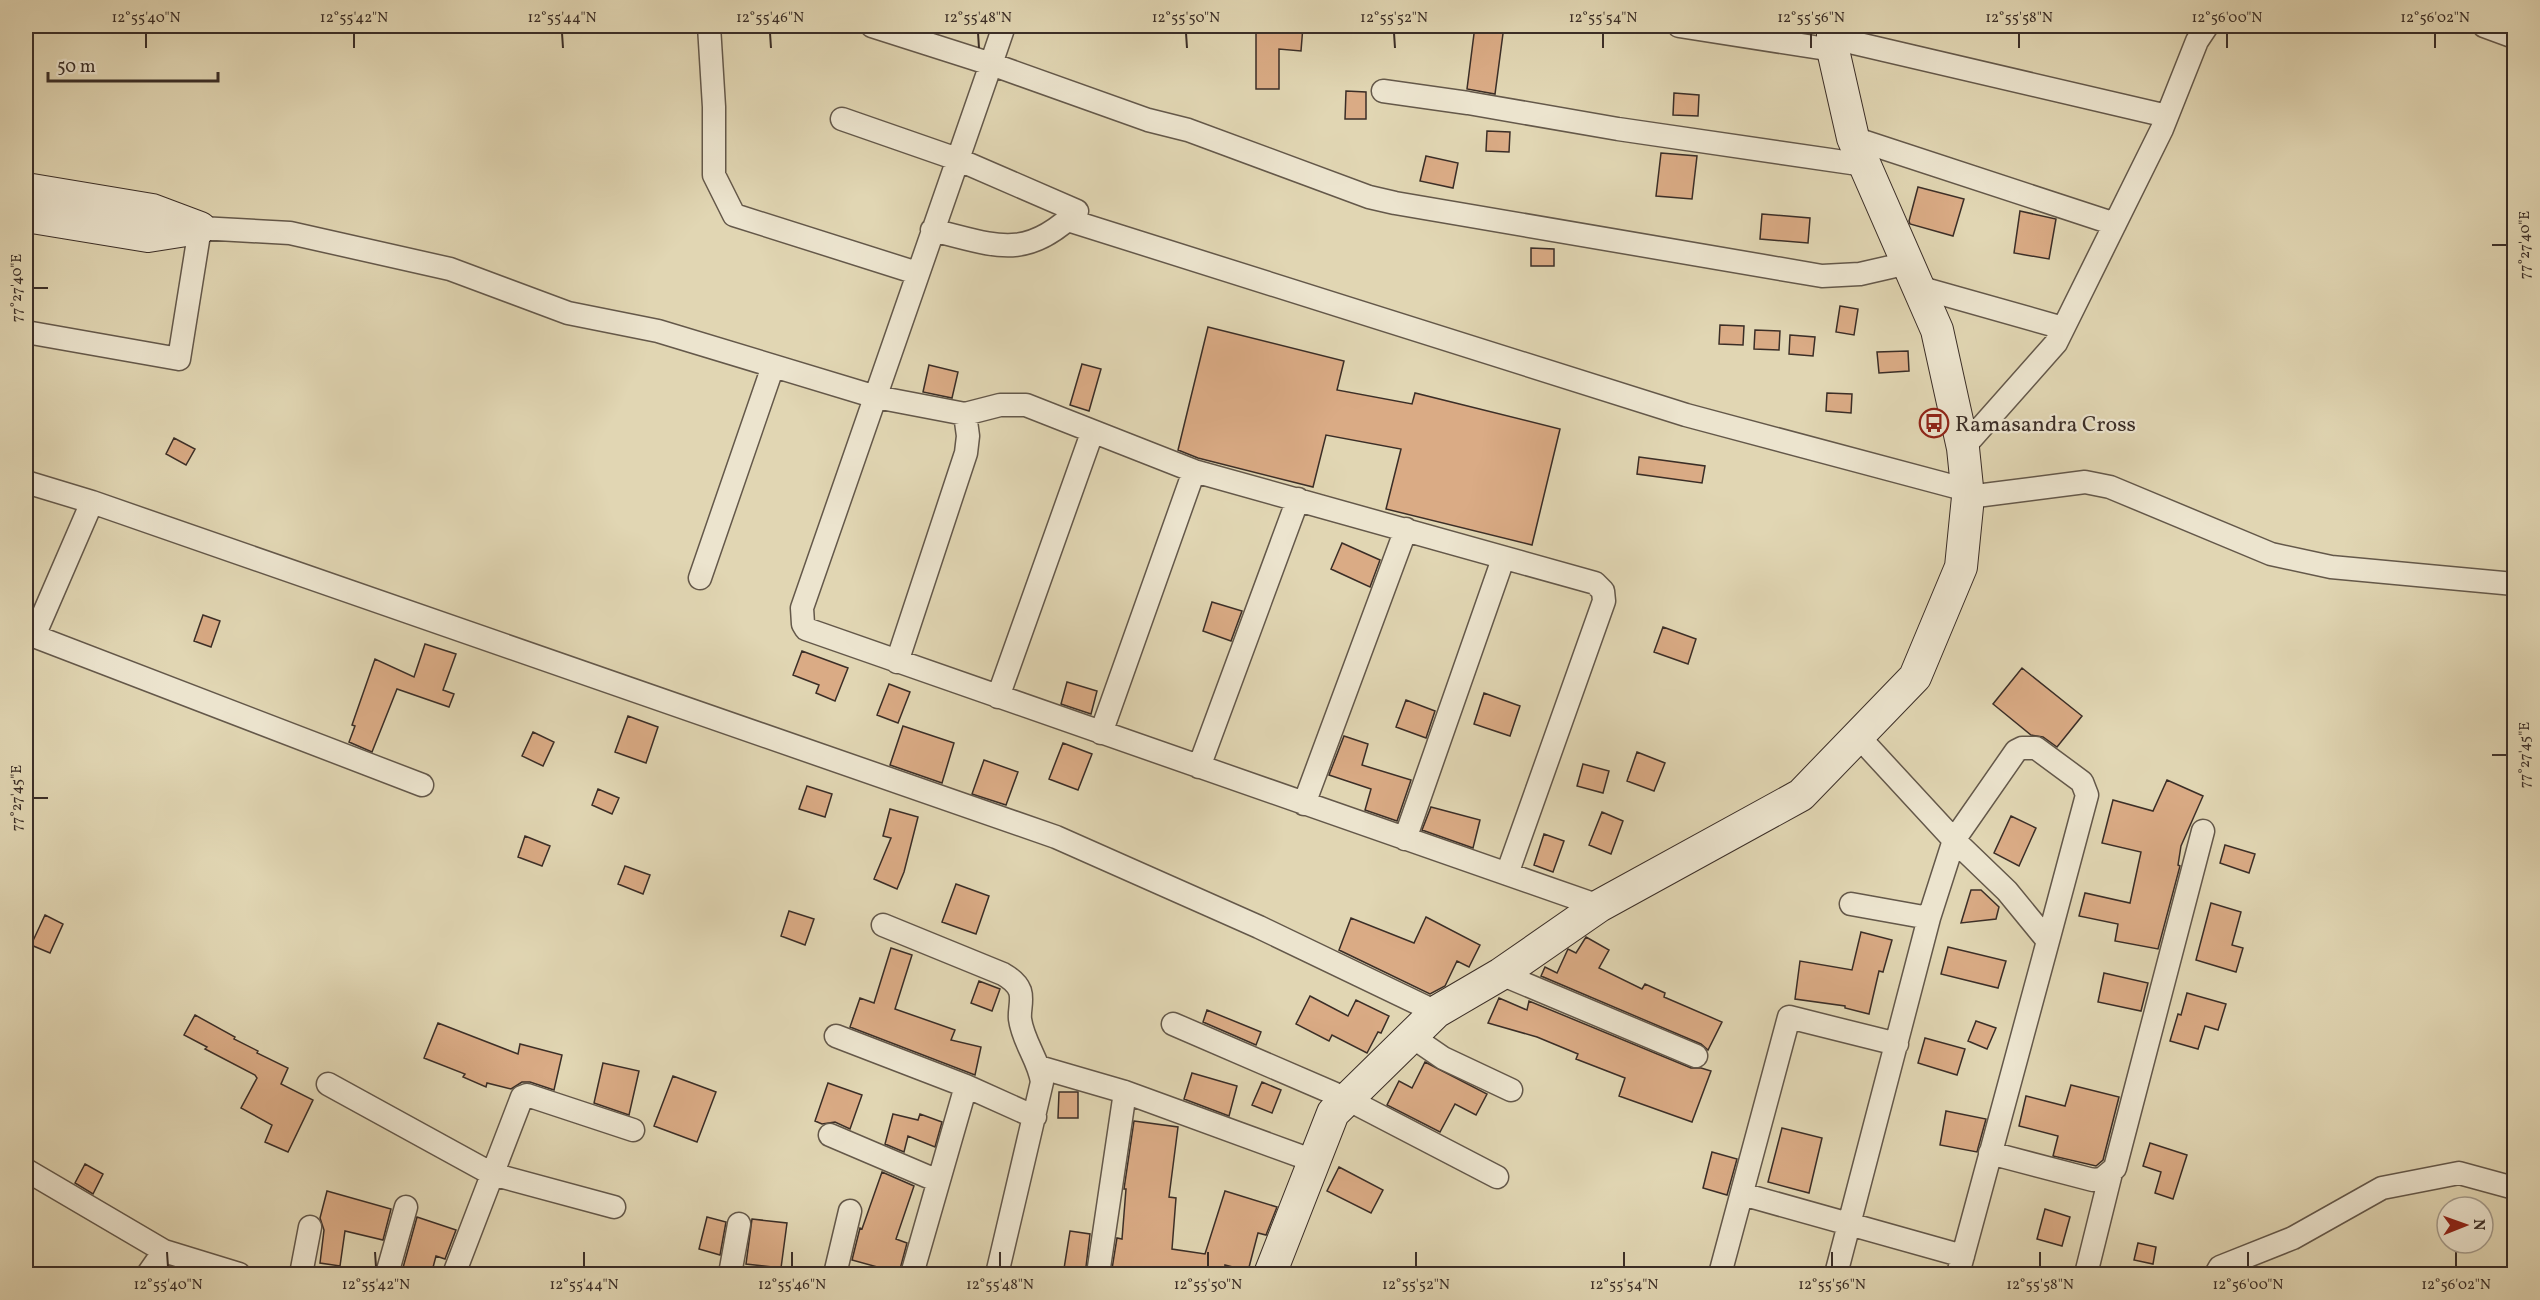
<svg xmlns="http://www.w3.org/2000/svg" width="2540" height="1300" font-family="Vollkorn,serif">
<style>
.building{fill:#daab85;stroke:#3b2e27;stroke-width:1.5}
.lines{fill:none;stroke-linecap:round;stroke-linejoin:round}
.street-casing{stroke:#64584a;stroke-width:25}
.secondary-casing{stroke:#3b2e27;stroke-width:34}
.street{stroke:#ece4ce;stroke-width:22}
.secondary{stroke:#ece4ce;stroke-width:32}
.ticks{fill:none;stroke:#3b2e27;stroke-width:2}
.labels{text-anchor:middle;stroke-width:4.5;stroke-linejoin:round;paint-order:stroke}
.poi-label{font-size:22px;fill:#3b2e27;stroke:#ece4ce;text-anchor:start}
.neatline{fill:none;stroke:#3b2e27;stroke-width:2}
.ticks-label{font-size:15px;text-anchor:middle;fill:#3b2e27}
</style>
<rect width="100%" height="100%" fill="#e1d6b3"/>
<filter id="stains"><feTurbulence type="fractalNoise" baseFrequency=".00333" numOctaves="4"/><feColorMatrix values="0 0 0 0 .2 0 0 0 0 .09 0 0 0 0 .02 0 0 0 .5 -.17"/></filter>
<radialGradient id="worn" r=".72"><stop offset=".6" stop-color="#630" stop-opacity="0"/><stop offset="1" stop-color="#630" stop-opacity=".3"/></radialGradient>
<path class="building" d="M1256,26h47l-2,25 -22,-2v40h-23z
M1475,26h29l-9,68 -28,-5z
M1346,91l20,1v27h-21z
M1674,93l25,2 -1,21 -25,-1z
M1487,131l23,1 -1,20 -23,-1z
M1661,153l36,3 -5,43 -36,-3z
M1426,156l32,7 -5,25 -33,-7z
M1918,187l46,12 -11,37 -43,-12 -1,-3z
M2020,211l36,8 -7,40 -35,-6z
M1762,214l48,4 -2,25 -48,-4z
M1531,248l23,1v17h-23z
M1840,306l18,3 -4,26 -18,-3z
M1720,325l24,1 -1,19 -24,-1z
M1208,327l136,34 -7,29 75,14 3,-11 145,36 -28,116 -146,-36 15,-60 -75,-14 -13,52 -115,-29 -20,-8z
M1755,330l25,1 -1,19 -25,-1z
M1790,335l25,2 -2,19 -24,-2z
M1908,351l1,20 -30,2 -2,-21z
M1082,364l19,5 -12,42 -19,-6z
M929,365l29,7 -6,26 -29,-6z
M1827,393l25,1 -1,19 -25,-2z
M174,438l21,11 -9,16 -20,-11z
M1639,457l66,9 -3,17 -65,-9z
M1342,543l38,17 -10,27 -39,-18z
M1212,602l30,9 -11,30 -28,-10z
M203,615l17,6 -9,26 -17,-6z
M1663,627l33,12 -8,25 -34,-12z
M425,644l31,10 -13,36 11,4 -5,13 -52,-18 -25,63 -23,-10 6,-16 -3,-1 23,-66 39,18z
M802,651l46,17 -13,33 -19,-8 3,-8 -26,-10z
M2022,668l60,48 -25,31 -14,-10 -12,-2 -38,-31z
M1067,682l30,9 -6,23 -30,-10z
M889,684l21,8 -12,31 -21,-8z
M1484,693l36,13 -10,30 -36,-12z
M1406,700l29,11 -9,27 -30,-11z
M628,716l30,11 -12,36 -31,-11z
M903,726l51,17 -12,40 -52,-18z
M533,732l21,10 -11,24 -21,-10z
M1344,736l24,8 -6,21 49,15 -14,41 -32,-11 6,-21 -42,-14z
M1063,743l29,11 -14,36 -29,-11z
M1637,752l28,11 -11,28 -27,-10z
M984,760l34,12 -12,33 -34,-11z
M1583,764l26,7 -6,22 -26,-7z
M2167,780l36,16 -22,50 -3,19 2,1 -22,83 -43,-8 3,-17 -39,-8 6,-23 45,10 11,-51 -39,-9 11,-43 40,11z
M807,786l25,8 -7,23 -26,-8z
M598,789l21,9 -7,16 -20,-9z
M1431,807l49,13 -7,28 -51,-18z
M890,809l28,8 -14,55 -7,17 -23,-10 17,-41 -8,-2z
M1602,812l21,9 -12,33 -22,-9z
M2011,816l25,12 -17,38 -25,-13z
M1544,834l20,7 -11,31 -19,-7z
M525,836l25,10 -8,20 -24,-9z
M2225,845l30,9 -6,19 -29,-10z
M625,866l25,9 -7,19 -25,-10z
M956,884l33,12 -13,38 -34,-12z
M1971,890h10l18,17 -3,12 -35,4z
M2211,903l30,9 -9,33 11,3 -7,24 -40,-12z
M789,911l25,8 -9,26 -24,-9z
M45,915l18,9 -13,29 -19,-8z
M1426,917l54,28 -11,22 -12,-6 -12,25 -15,8 -91,-44 12,-32 63,25z
M1861,932l31,8 -9,32 -4,-1 -10,43 -24,-6v-2l-50,-7 5,-38 52,9z
M1586,937l23,13 -10,18 43,21 3,-5 20,9 -1,4 58,25 -14,28 -7,-6 -160,-68 4,-9 12,6 11,-24 8,4z
M1948,947l58,14 -8,27 -57,-14z
M891,948l21,7 -17,54 60,21 -4,10 30,7 -6,28 -125,-48 10,-29 14,5z
M2104,973l44,10 -7,28 -43,-9z
M979,981l21,8 -8,22 -21,-8z
M2187,993l39,11 -8,26 -13,-4 -7,23 -28,-8 8,-27 3,1z
M1310,996l38,20 8,-16 33,16 -8,17 -3,-1 -11,21 -35,-18 -3,6 -33,-17z
M1499,998l28,12 2,-9 162,67h10l10,3 -19,51 -73,-26 6,-18 -49,-19 2,-5 -41,-17 -49,-14z
M1207,1010l54,22 -5,13 -53,-23z
M195,1015l40,22 -1,2 24,12 -1,2 31,15 -7,16 32,16 -25,52 -23,-10 7,-17 -31,-17 16,-30 -2,-3 -50,-26 2,-2 -23,-12z
M1976,1021l20,7 -9,21 -19,-8z
M438,1023l80,31 2,-10 42,11 -8,35 -24,-8h-8l-11,7 -24,-6 -1,4 -23,-10 2,-3 -41,-16z
M1925,1038l40,11 -8,26 -39,-12z
M1425,1062l62,32 -11,21 -21,-11 -15,28 -53,-27 12,-24 13,7z
M603,1063l36,8 -10,44 -35,-12z
M1192,1073l45,13 -8,30 -45,-17z
M673,1076l43,16 -19,50 -43,-16z
M1262,1082l19,8 -9,23 -20,-8z
M828,1083l34,12 -12,34 -15,-7 -13,2 -7,-3z
M2071,1085l48,12 -16,63 -7,6 -43,-10 5,-20 -39,-10 7,-30 39,10z
M1059,1092h19v26h-20z
M1946,1111l40,8 -9,33 -37,-7z
M893,1114l25,6 2,-6 22,8 -7,25 -27,-11 -4,16 -19,-8z
M1134,1121l44,6 -9,70 7,1 -4,51 33,5 20,-63 52,16 -11,28 -8,-2 -10,38 -23,-6 -1,10h-83l-29,-6 5,-31 5,1 4,-50h-2z
M1782,1128l40,10 -13,55 -41,-11z
M2150,1143l37,12 -14,44 -18,-6 6,-21 -18,-6z
M1712,1152l25,7 -10,36 -24,-7z
M85,1164l18,10 -10,20 -18,-11z
M1339,1167l44,23 -12,23 -44,-22z
M882,1172l32,14 -18,53 11,4 -8,30 -47,-13 8,-32 2,1z
M327,1191l64,18 -8,31 -38,-9 -5,35 -20,-3 4,-33 -4,-12z
M2045,1209l25,8 -8,29 -25,-7z
M417,1217l39,13 -11,29 -9,-3 -5,19h-30z
M707,1217l19,5 -6,33 -21,-6z
M752,1219l35,4 -6,45 -35,-4z
M1070,1231l20,3 -5,41h-22z
M2138,1243l18,4 -3,17 -19,-4z"/>
<g class="lines">
<g class="street-casing">
<path id="street" d="M709,26l5,81v68l20,40 183,58
M872,26l119,38 13,-38
M1679,26l154,24
M2484,26l30,11
M1833,38l334,78
M1383,91l85,12 150,26 247,36
M842,119l115,40 120,52c-52,51 -82,34 -145,19
M1853,138l262,86
M1068,220l618,195 281,75
M1918,287l145,41
M26,332l153,27 21,-131 90,5 160,36 118,44 90,18 218,66 89,17 35,-9h26l168,66 401,112 8,8 1,10 -97,273
M1963,448l93,-105 106,-214 35,-88 10,-15
M26,482l66,20 964,335 203,90 177,85
M1968,497l117,-15 25,5 161,67 60,13 183,17
M700,578l73,-212
M26,633l396,152
M34,636l58,-134
M897,662l69,-209 2,-17 -3,-22
M998,697l94,-264
M1101,733l93,-262
M1858,736l96,104 53,51 41,50 -90,333
M1199,767l99,-268
M1304,804l102,-275
M1405,839l98,-280
M1851,904l78,14
M1599,906l-793,-277 -3,-5 -1,-16 189,-544 157,56 40,10 181,67 26,6 427,73 38,-2 48,-11
M883,925l120,49c7,4 14,9 17,17 3,9 -1,19 0,28 3,23 19,41 22,63l-45,192
M1501,974l195,82
M1173,1024l174,75 150,78
M836,1036l130,50 69,31
M1411,1036l32,22 68,32
M1039,1067l86,25
M328,1084l164,90 122,33
M830,1135l108,46
M1990,1153l103,27 9,-1 13,-11 88,-337
M26,1170l138,81 75,23
M1742,1194l221,62
M148,1274l16,-23
M301,1274l9,-47
M387,1274l19,-67
M454,1274l68,-177 5,-2 106,35
M730,1274l9,-50
M835,1274l15,-63
M912,1274l54,-188
M1098,1274l27,-182 189,69
M1720,1274l69,-257 108,27
M1836,1274l93,-356 25,-78 62,-89 6,-3h14l46,34 5,13 -39,146
M2086,1274l25,-101
M2216,1274l4,-7 73,-29 89,-50 77,-15 55,15"/>
</g>
<g class="secondary-casing">
<path id="secondary" d="M26,189l126,21 48,18
M26,216l122,20 51,-8
M1270,1274l63,-161 103,-101 65,-38 98,-68 202,-111 114,-118 46,-110 7,-70 -5,-49 -26,-118 -84,-192 -20,-88v-24"/>
</g>
<use href="#street" class="street"/>
<use href="#secondary" class="secondary"/>
</g>
<path class="ticks" d="M146,33v15M354,33v15M562,33l1,15M770,33l1,15M978,33l1,15M1186,33l1,15M1394,33l1,15M1603,33v15M1811,33v15M2019,33v15M2227,33v15M2435,33v15M2492,245h15M33,288h15M2492,755h15M33,798h15M167,1252l1,15M375,1252l1,15M584,1252v15M792,1252v15M1000,1252v15M1208,1252v15M1416,1252v15M1624,1252v15M1832,1252v15M2040,1252v15M2248,1252v15M2456,1252v15"/>
<defs>
<g id="bus-ring" transform="scale(1.5)"><circle r="9.5" fill="#ece4ce" stroke="#8f2418" stroke-width="1.5"/><path d="M-5-6H5V4H4V6H2V4H-2V6H-4V4H-5ZM-3.5-4V0h7V-4ZM-3.5 1.2v1.5H-2V1.2ZM2 1.2v1.5H3.5V1.2Z" fill="#8f2418"/></g>
</defs>
<g fill-rule="evenodd">
<use href="#bus-ring" x="1934" y="423"/>
</g>
<g class="labels">
<g class="poi-label">
<text x="1955" y="431">Ramasandra Cross</text>
</g>
</g>
<rect width="2540" height="1300" fill="none" stroke="#e1d6b3" stroke-width="66"/>
<g transform="translate(2465 1225) rotate(89)"><circle r="28" fill="#ece4ce" stroke="#a59b8b" stroke-width="1.5"/>
<path d="M0-4.5L10 22L0 15L-10 22Z" fill="#8f2418"/>
<text y="-9" font-size="16" font-weight="bold" text-anchor="middle" fill="#3b2e27">N</text>
</g>
<path d="M48 72v9h170v-9" fill="none" stroke="#3b2e27" stroke-width="3"/>
<text x="57" y="72" font-size="18" fill="#3b2e27" stroke="#ece4ce" stroke-width="4.5" paint-order="stroke">50 m</text>
<rect x="33" y="33" width="2474" height="1234" class="neatline"/>
<g class="ticks-label">
<text x="146" y="22">12°55'40"N</text>
<text x="354" y="22">12°55'42"N</text>
<text x="562" y="22">12°55'44"N</text>
<text x="770" y="22">12°55'46"N</text>
<text x="978" y="22">12°55'48"N</text>
<text x="1186" y="22">12°55'50"N</text>
<text x="1394" y="22">12°55'52"N</text>
<text x="1603" y="22">12°55'54"N</text>
<text x="1811" y="22">12°55'56"N</text>
<text x="2019" y="22">12°55'58"N</text>
<text x="2227" y="22">12°56'00"N</text>
<text x="2435" y="22">12°56'02"N</text>
<text transform="translate(2524 245) rotate(-90)" y="5">77°27'40"E</text>
<text transform="translate(16 288) rotate(-90)" y="5">77°27'40"E</text>
<text transform="translate(2524 755) rotate(-90)" y="5">77°27'45"E</text>
<text transform="translate(16 798) rotate(-90)" y="5">77°27'45"E</text>
<text x="168" y="1289">12°55'40"N</text>
<text x="376" y="1289">12°55'42"N</text>
<text x="584" y="1289">12°55'44"N</text>
<text x="792" y="1289">12°55'46"N</text>
<text x="1000" y="1289">12°55'48"N</text>
<text x="1208" y="1289">12°55'50"N</text>
<text x="1416" y="1289">12°55'52"N</text>
<text x="1624" y="1289">12°55'54"N</text>
<text x="1832" y="1289">12°55'56"N</text>
<text x="2040" y="1289">12°55'58"N</text>
<text x="2248" y="1289">12°56'00"N</text>
<text x="2456" y="1289">12°56'02"N</text>
</g>
<rect width="100%" height="100%" filter="url(#stains)"/>
<rect width="100%" height="100%" fill="url(#worn)"/>
</svg>
